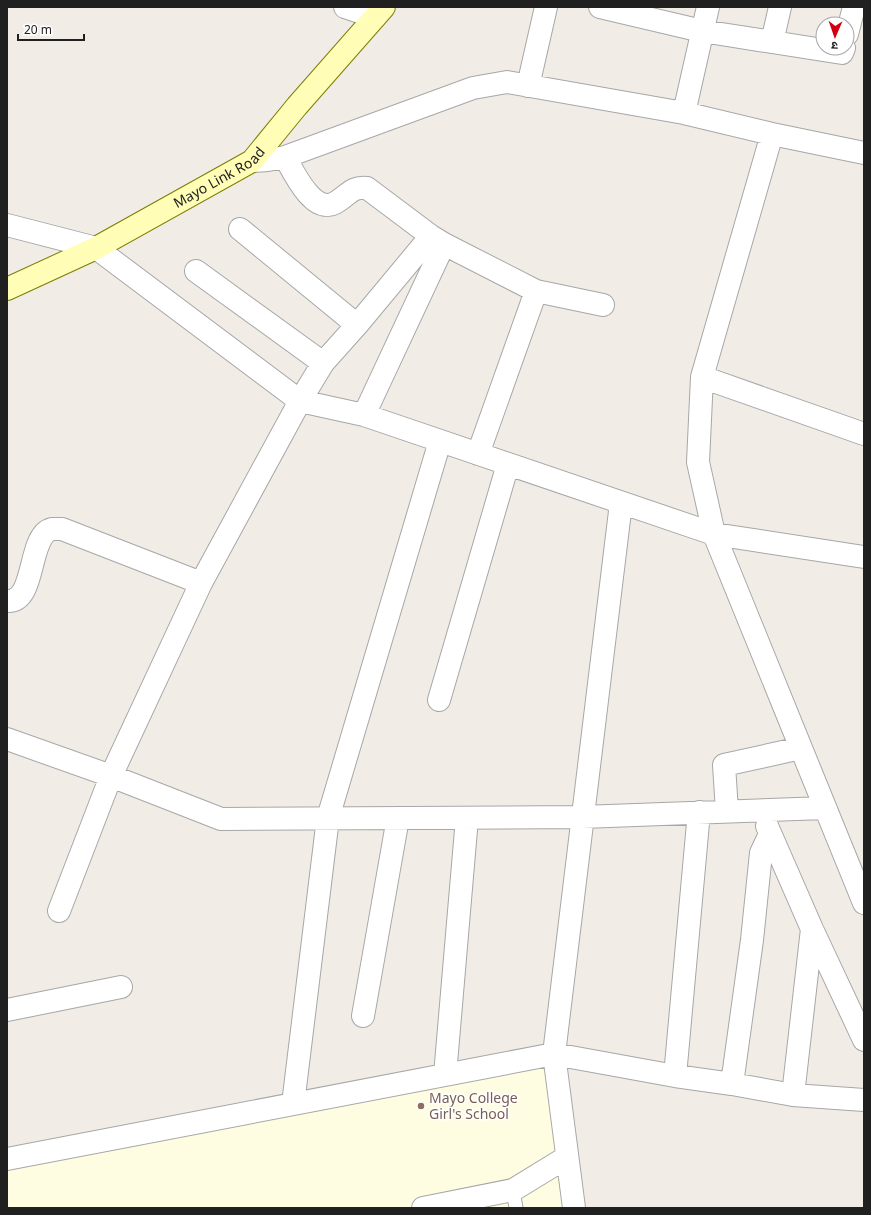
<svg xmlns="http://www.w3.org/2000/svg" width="871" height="1215" font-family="'Noto Sans','Noto Sans Devanagari',sans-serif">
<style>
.education{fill:#fffde1}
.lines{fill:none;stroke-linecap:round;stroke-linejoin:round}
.lane-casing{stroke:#a7a7a7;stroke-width:15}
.street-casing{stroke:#a7a7a7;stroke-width:24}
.secondary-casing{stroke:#7a7e00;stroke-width:24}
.lane{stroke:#fff;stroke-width:13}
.street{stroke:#fff;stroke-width:22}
.secondary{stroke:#fffdb6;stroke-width:22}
.education-dot{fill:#8d6e63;stroke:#fff;stroke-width:1.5}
.labels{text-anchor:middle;stroke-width:3;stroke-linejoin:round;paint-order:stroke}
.street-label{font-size:14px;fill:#202020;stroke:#fff}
.education-label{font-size:14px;fill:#785e54;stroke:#fff;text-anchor:start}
</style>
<rect width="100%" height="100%" fill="#f1ede6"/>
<path class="education" d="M554,1054l20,154h-567v-49z"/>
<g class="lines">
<g class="lane-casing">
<path id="lane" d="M513,1190l3,18"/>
</g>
<g class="street-casing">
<path id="street" d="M345,7l30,10
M600,7l102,24 140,22 2,-5
M847,34l7,-27
M772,42l8,-35
M528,86l18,-79
M684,113l24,-106
M772,134l-70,243 -4,85 16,72 150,369
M285,157c8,14 28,58 50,46 13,-7 16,-17 32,-15l64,48 13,8 92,47 67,14
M252,161l16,-1 17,-3 188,-69 34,-6 177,31 88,21 92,19
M7,225l89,23 204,153 64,14 350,119 150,23
M240,229l117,96
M196,271l127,92
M702,377l162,57
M364,415l80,-171
M478,454l58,-163
M7,601c30,2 20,-66 45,-72 3,0 7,0 10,0l139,54
M439,700l69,-236
M7,739l104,37 110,43 361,-2 243,-9
M727,811l-3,-46 77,-17
M767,826l45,103 52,111
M59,911l52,-135 90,-193 99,-182 23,-38 34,-38 74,-89
M7,1010l114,-23
M363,1016l35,-198
M445,1075l22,-257
M675,1076l24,-264
M732,1084l20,-144 9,-87 9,-19
M793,1095l19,-166
M293,1104l35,-286 112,-377
M7,1159l547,-105 121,22 57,8 61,11 71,5
M423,1208l90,-18 54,-33
M574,1208l-20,-154 67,-551"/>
</g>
<g class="secondary-casing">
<g id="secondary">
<path id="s1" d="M7,289l89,-41 156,-87 45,-55 87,-99"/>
</g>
</g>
<use href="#lane" class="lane"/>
<use href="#street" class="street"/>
<use href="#secondary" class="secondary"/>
</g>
<circle class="education-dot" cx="421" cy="1106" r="4"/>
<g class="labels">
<g class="street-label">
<text dy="5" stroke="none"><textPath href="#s1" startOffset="240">Mayo Link Road</textPath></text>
</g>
<g class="education-label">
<text x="429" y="1103">Mayo College<tspan x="429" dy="16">Girl's School</tspan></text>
</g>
</g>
<rect width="871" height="1215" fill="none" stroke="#202020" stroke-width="16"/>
<g transform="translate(835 36) rotate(182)"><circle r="19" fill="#ffffff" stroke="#a6a6a6"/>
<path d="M0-3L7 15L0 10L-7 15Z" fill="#d00010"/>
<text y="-6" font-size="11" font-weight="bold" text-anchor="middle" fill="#202020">उ</text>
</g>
<path d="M18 34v6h66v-6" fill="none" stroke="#202020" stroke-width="2"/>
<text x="24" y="34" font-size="12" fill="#202020" stroke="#ffffff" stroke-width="3" paint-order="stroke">20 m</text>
</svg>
